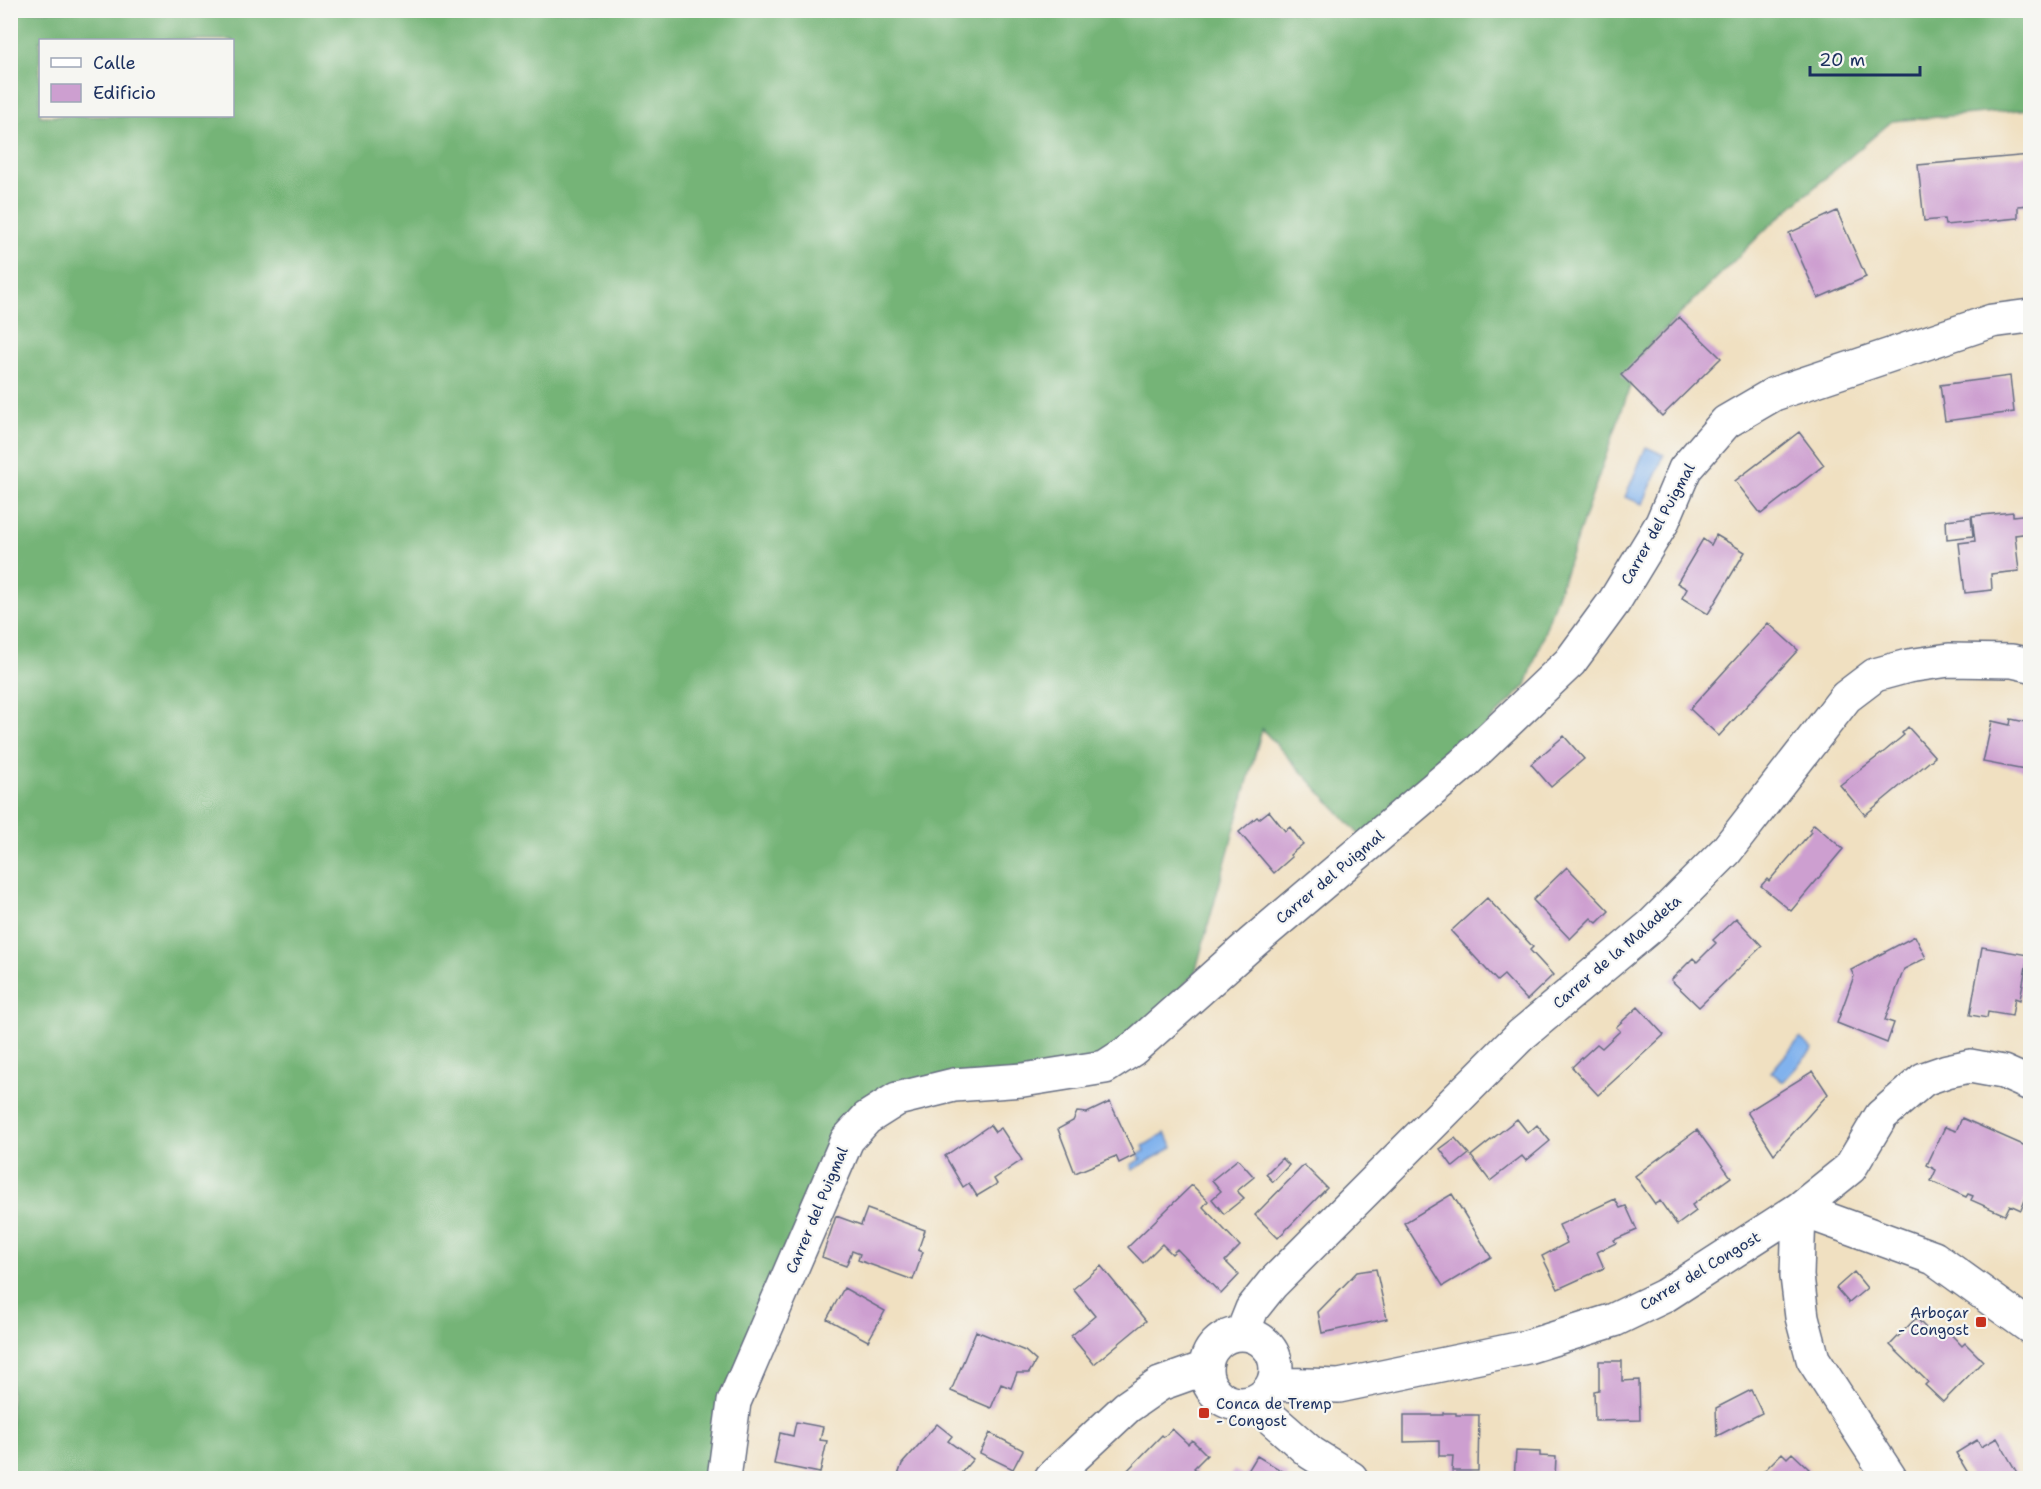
<svg xmlns="http://www.w3.org/2000/svg" width="2041" height="1489" font-family="'Shantell Sans',sans-serif">
<style>
.forest{fill:#74b477;stroke:#48726a;stroke-width:1.5;fill-rule:evenodd}
.water{fill:#81b2ed;stroke:#4e70a6;stroke-width:1.5}
.building{fill:#cd9fd0}
.lines{fill:none;stroke-linecap:round;stroke-linejoin:round}
.minor-casing{stroke:#666d81;stroke-width:36}
.minor{stroke:#fff;stroke-width:33}
.poi-dot{fill:#c8321e;stroke:#f6f6f2;stroke-width:2}
.labels{text-anchor:middle;stroke-width:4.5;stroke-linejoin:round;paint-order:stroke}
.street-label{font-size:15px;fill:#1b2f5e;stroke:#f6f6f2}
.poi-label{font-size:15px;fill:#1b2f5e;stroke:#f6f6f2;text-anchor:end}
</style>
<rect width="100%" height="100%" fill="#f6f6f2"/>
<filter id="ink" filterUnits="userSpaceOnUse"><feTurbulence type="fractalNoise" baseFrequency=".0167" numOctaves="2"/><feDisplacementMap in="SourceGraphic" scale="12" xChannelSelector="R" yChannelSelector="G"/><feConvolveMatrix kernelMatrix="1 2 1 2 8 2 1 2 1" color-interpolation-filters="sRGB"/></filter>
<filter id="wash" filterUnits="userSpaceOnUse"><feTurbulence type="fractalNoise" baseFrequency=".008" numOctaves="4" result="noise"/><feDisplacementMap in="SourceGraphic" scale="24" xChannelSelector="R" yChannelSelector="G"/><feGaussianBlur stdDeviation="1.35" result="paint"/><feColorMatrix in="noise" values="0 0 0 0 0 0 0 0 0 0 0 0 0 0 0 0 0 1.4 0 .05"/><feComposite in="paint" operator="in"/></filter>
<g filter="url(#wash)">
<rect width="100%" height="100%" fill="#f0e0c1"/>
<path class="forest" d="M2030,10v99l-138,12 -124,106 -126,125 -116,333 -158,159 -106,-115 -67,244 -79,82 -210,40 -63,47 -80,170 -37,166h-715l-1,-1467zM40,40h192v76h-192z"/>
<path class="water" d="M1646,447l18,8 -21,49 -18,-7z
M1800,1038l13,11 -30,33 -12,-10z
M1165,1133l8,14 -40,23 -2,-5 10,-6 -3,-4 7,-4 -2,-5z"/>
<g id="blocks">
<path class="building" d="M2030,155v50l-12,1v12l-73,7 -1,-6 -20,2 -6,-56z
M1837,211l29,66 -48,21 -29,-65z
M1679,317l42,41 -59,58 -41,-41z
M2010,376l4,36 -69,9 -5,-36z
M1799,432l25,33 -63,49 -26,-33z
M2013,512v4l17,-2v19l-15,2 4,36 -28,3 1,16 -27,3 -6,-50 16,-2 -3,-25z
M1971,517l2,19 -26,3 -1,-19z
M1716,535l29,17 -37,62 -26,-16 5,-9 -10,-6 26,-44 8,6z
M1768,623l30,27 -79,86 -29,-27z
M2011,719l19,4v48l-47,-9 9,-41 18,4z
M1908,727l27,30 -70,58 -25,-30 45,-34 19,-16 -2,-2z
M1564,736l20,23 -33,28 -20,-23z
M1269,811l16,20 5,-4 13,17 -13,11 2,2 -18,16 -35,-41 18,-15 2,2z
M1814,824l29,25 -52,62 -30,-25 6,-7 2,2 42,-49 -2,-2z
M1567,867l42,44 -12,12 -6,-5 -21,21 -37,-39z
M1487,898l46,49 -3,3 23,25 -26,25 -23,-25 -7,6 -46,-50z
M1736,918l26,28 -63,61 -28,-27 22,-22 4,4 19,-19 -3,-3z
M1915,936l11,22 -22,11 -19,51 9,3 -7,20 -50,-20 17,-47 -3,-6z
M1982,947l46,8 -8,45 -5,-2 -3,18 -24,-4 -1,6 -17,-3z
M1638,1007l26,28 -66,60 -26,-28 25,-23 5,4 18,-17 -4,-4z
M1813,1071l15,23 -54,60 -27,-42z
M1110,1102l25,53 -16,8 -3,-7 -41,17 -17,-44 15,-8 4,-9 10,1z
M1962,1118l68,30v11l-2,6 2,1v22l-9,22 -11,-5 -5,10 -34,-15 2,-4 -5,-2 -2,3 -35,-16 5,-11 -9,-5 18,-38 11,4z
M1517,1119l11,14 9,-8 13,16 -24,20 -4,-5 -32,25 -19,-25z
M990,1125l5,7 6,-4 21,32 -28,19 3,5 -20,12 -8,-13 -6,4 -18,-31z
M1697,1130l34,47 -39,28 4,6 -19,14 -17,-24 -5,3 -20,-28z
M1455,1138l14,16 -16,13 -13,-18z
M1282,1158l7,7 -16,17 -7,-8z
M1238,1159l16,18 -17,14 7,7 -20,16 -12,-15 9,-8 -9,-11z
M1304,1165l23,23 -49,50 -23,-23z
M1192,1185l16,16 -5,6 37,39 -15,15 14,14 -18,19 -44,-45 -5,5 -10,-10 -19,19 -15,-16z
M1452,1194l39,63 -48,29 -39,-63z
M1615,1199l5,9 6,-2 11,24 -23,10 2,3 -19,9 7,16 -46,21 -16,-33 25,-13 -8,-18z
M867,1209l58,21 -7,20 5,2 -10,28 -55,-20 2,-6 -8,-3 -6,15 -24,-9 14,-41 25,9z
M1101,1266l45,55 -52,43 -23,-28 24,-20 -22,-27z
M1376,1269l11,50 -65,14 -4,-21 39,-40z
M1854,1272l13,16 -18,15 -13,-15z
M844,1288l41,23 -17,30 -41,-22z
M1916,1318l20,20 10,-9 16,17 3,-3 18,18 -40,41 -18,-17 3,-3 -38,-37z
M976,1331l49,20 11,10 -7,12h-12l-6,15 -10,-4 -10,24 -40,-17z
M1599,1361h23v20l17,-1 1,40 -45,1 -1,-30 5,-1z
M1751,1390l11,23 -45,23 -1,-28z
M1443,1413h13v2h23l-1,56h-26l1,-15h-14v-15l-35,1v-27h39z
M796,1422l27,5 -3,13 7,1 -7,32 -46,-9 6,-31 13,3z
M937,1424l15,12 -4,5 25,18 -16,19h-60l5,-14z
M1172,1429l16,15 4,-4 15,15 -13,13 3,3 -7,7h-70l42,-43 2,2z
M990,1433l33,17 -10,19 -33,-16z
M1997,1438l23,40h-49l-15,-25 21,-13 4,7z
M1516,1451l24,1v4l16,1 -1,21h-41z
M1782,1453l5,5 5,-5 17,16 -5,6 4,3h-51z
M1257,1456l32,19 -2,3h-59l6,-8 11,6z"/>
</g>
</g>
<g filter="url(#ink)">
<use href="#blocks" fill-opacity="0" stroke="#666d81" stroke-width="1.5"/>
<g class="lines">
<g class="minor-casing">
<path id="minor" d="M1799,1209l-2,67 5,41 11,42 77,119
M1799,1209l135,49 96,69
M1206 1369a35 35 0 1 1 70 0a35 35 0 1 1-70 0Z
M1242,1334l10,-25 20,-25 249,-249 130,-109 75,-75 120,-154 29,-22 33,-9 41,-6 63,1 18,4
M1274,1384l65,2 188,-39 87,-27 50,-24 135,-87 51,-41 31,-52 43,-37 23,-8 23,-5 33,6 27,12
M1254,1403l57,50 40,25
M724,1478l10,-76 113,-262 20,-22 30,-19 57,-14 69,-5 82,-13 28,-18 120,-107 210,-178 107,-102 44,-60 48,-79 23,-54 41,-47 48,-28 218,-73 38,-5
M1051,1478l76,-71 33,-23 45,-16"/>
</g>
<use href="#minor" class="minor"/>
</g>
</g>
<g class="poi-dot">
<rect x="1975" y="1316" width="12" height="12" rx="3"/>
<rect x="1198" y="1407" width="12" height="12" rx="3"/>
</g>
<g class="labels">
<g class="street-label">
<text transform="translate(1658 524) rotate(-61)" y="5">Carrer del Puigmal</text>
<text transform="translate(1330 877) rotate(-40)" y="5">Carrer del Puigmal</text>
<text transform="translate(1617 952) rotate(-41)" y="5">Carrer de la Maladeta</text>
<text transform="translate(817 1210) rotate(-67)" y="5">Carrer del Puigmal</text>
<text transform="translate(1700 1271) rotate(-31)" y="5">Carrer del Congost</text>
</g>
<g class="poi-label">
<text x="1969" y="1318">Arboçar<tspan x="1969" dy="17">- Congost</tspan></text>
<text x="1216" y="1409" text-anchor="start">Conca de Tremp<tspan x="1216" dy="17">- Congost</tspan></text>
</g>
</g>
<rect width="2041" height="1489" fill="none" stroke="#f6f6f2" stroke-width="36"/>
<rect x="39" y="39" width="195" height="78" fill="#f6f6f2" stroke="#9ea6b7" stroke-width="1.5"/>
<rect x="51" y="58" width="30" height="9" fill="#ffffff" stroke="#9ea6b7" stroke-width="1.5"/>
<text x="93" y="69" font-size="18" fill="#1b2f5e">Calle</text>
<rect x="51" y="84" width="30" height="18" fill="#cd9fd0" stroke="#9ea6b7" stroke-width="1.5"/>
<text x="93" y="99" font-size="18" fill="#1b2f5e">Edificio</text>
<path d="M1810 66v9h110v-9" fill="none" stroke="#1b2f5e" stroke-width="3"/>
<text x="1819" y="66" font-size="18" fill="#1b2f5e" stroke="#f6f6f2" stroke-width="4.5" paint-order="stroke">20 m</text>
</svg>
